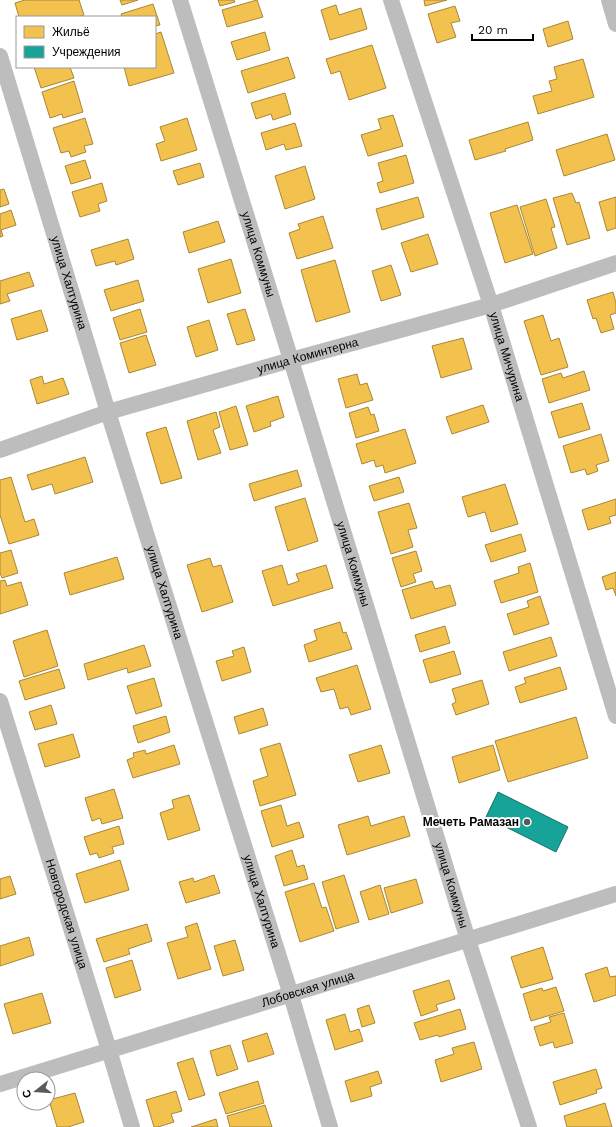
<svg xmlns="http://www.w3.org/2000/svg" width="616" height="1127" font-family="'Work Sans',sans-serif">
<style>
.homes{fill:#f2c14e;stroke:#a98737}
.public{fill:#17a398;stroke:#10726a}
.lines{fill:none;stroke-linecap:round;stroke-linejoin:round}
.street{stroke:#bdbdbd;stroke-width:16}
.poi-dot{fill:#595959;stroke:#fff;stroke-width:1.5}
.labels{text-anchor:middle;stroke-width:4;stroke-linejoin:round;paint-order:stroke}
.street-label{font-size:12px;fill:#000;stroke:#fff}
.poi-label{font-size:12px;font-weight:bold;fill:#000;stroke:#fff;text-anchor:end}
</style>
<rect width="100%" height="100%" fill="#fff"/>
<path class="homes" d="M25,0h54l5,15 -6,2h-59l-4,-14z
M120,0h18l-16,5z
M218,0h16l1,2 -15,4z
M257,0l6,17 -36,10 -5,-17z
M424,0h23l-22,6z
M153,4l7,21 -5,1v-9h-33l-1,-3z
M336,5l3,10 22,-7 6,21 -37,11 -9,-30z
M455,6l5,15 -9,2 5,14 -19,6 -9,-29z
M568,21l5,18 -25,8 -5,-18z
M161,32l13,41 -45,13 -5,-19h31v-33z
M265,32l5,18 -33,10 -6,-18z
M372,45l14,43 -37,12 -9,-29 -9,3 -5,-15z
M288,57l7,21 -47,15 -7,-22z
M583,59l11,38 -56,17 -5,-18 19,-5 -3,-10 8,-2 -3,-12z
M34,67h36l4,11 -33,10z
M74,81l9,31 -20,6 -1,-4 -12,4 -8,-26z
M285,93l6,21 -18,6 -2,-6 -15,5 -5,-16z
M393,115l10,31 -35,10 -7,-21 20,-6 -3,-10z
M85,118l8,26 -9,2 2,6 -15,5 -2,-6 -8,2 -8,-25z
M187,118l10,32 -36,11 -5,-17 9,-3 -5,-14z
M528,122l5,18 -28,9 1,2 -31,9 -6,-20z
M295,123l7,23 -16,4 -2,-6 -18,6 -5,-17z
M607,134l8,26 -51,16 -8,-26z
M406,155l8,28 -34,10 -3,-10 6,-2 -5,-18z
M85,160l6,18 -20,6 -6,-18z
M200,163l4,14 -26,8 -5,-14z
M305,166l10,33 -30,10 -10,-33z
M102,183l5,18 -9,3 2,7 -20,6 -8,-25z
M4,189l5,15 -9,3v-17z
M572,193l4,10 3,-1 11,36 -23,7 -14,-47z
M418,197l6,20 -42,13 -6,-21z
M616,197v31l-9,3 -8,-29z
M546,199l9,28 -4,1 6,20 -22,8 -15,-49z
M517,205l16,49 -28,9 -15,-50z
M11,210l5,15 -15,5 2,6 -3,1v-23z
M323,216l10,32 -36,11 -8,-26 11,-4 -2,-5z
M218,221l7,21 -36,11 -6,-21z
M428,234l10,30 -27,8 -10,-29z
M128,239l6,20 -18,6 -1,-4 -19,5 -5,-16z
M231,259l10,34 -33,10 -10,-34z
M335,260l15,52 -34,10 -15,-52z
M391,265l10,30 -20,6 -9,-30z
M29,272l5,14 -27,8 3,7 -10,3v-23z
M138,280l6,21 -33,10 -7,-21z
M613,292l3,11v10l-6,2 4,14 -13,4 -5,-15 -3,1 -6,-19z
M140,309l7,23 -27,8 -7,-22z
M245,309l10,31 -18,5 -10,-31z
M41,310l7,21 -31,9 -6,-21z
M543,315l8,26 8,-3 9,29 -27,8 -17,-54z
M209,320l9,30 -22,7 -9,-30z
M146,335l10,30 -27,8 -9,-30z
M463,338l9,31 -31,9 -9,-32z
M584,371l6,19 -41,13 -7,-24 19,-6 2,5z
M357,374l3,11 7,-2 6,17 -27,8 -8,-29z
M42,376l2,8 19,-6 6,16 -32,10 -7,-24z
M278,396l6,21 -14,5 1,4 -17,6 -8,-26z
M582,403l8,26 -31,9 -8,-26z
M483,405l6,17 -37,12 -6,-17z
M236,406l12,39 -18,5 -11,-38z
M368,407l3,8 3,-1 5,17 -23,7 -7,-25z
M216,412l4,15 -7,3 8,23 -23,7 -11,-39z
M166,427l16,51 -21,6 -15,-51z
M405,429l11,34 -31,10 -2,-8 -7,2 -2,-7 -12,4 -6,-20z
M601,434l8,27 -13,4 2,6 -11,4 -2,-6 -14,4 -8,-27z
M85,457l8,25 -38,12 -3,-10 -20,6 -5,-15z
M297,470l5,16 -48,15 -5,-17z
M11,477l14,45 9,-3 5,16 -30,9 -9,-29v-35z
M399,477l5,15 -30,9 -5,-15z
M505,484l13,40 -27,8 -6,-20 -17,5 -6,-20z
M305,498l13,43 -30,10 -13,-44z
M616,499v16l-7,2 2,6 -23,7 -6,-20z
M409,503l8,25 -9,2 5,17 -22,7 -13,-42z
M521,534l5,17 -35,11 -6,-17z
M11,550l7,23 -16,5 -2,-5v-20z
M416,551l6,20 -9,3 3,8 -15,5 -9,-29z
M117,557l7,22 -54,16 -6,-22z
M210,558l3,9 8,-2 12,37 -31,10 -15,-47z
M530,563l8,29 -37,11 -7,-22 25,-8 -1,-6z
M282,565l6,20 11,-4 -3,-7 30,-9 7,23 -60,18 -11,-35z
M616,572v24l-3,-8 -7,2 -4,-13z
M5,580l2,6 14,-4 7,23 -28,9v-33z
M432,581l3,8 15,-4 6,20 -45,14 -9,-29z
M540,596l9,28 -35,11 -7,-21 22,-7 -2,-6z
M340,622l3,11 3,-1 6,17 -43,13 -5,-17 13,-5 -3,-10z
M445,626l5,17 -30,9 -5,-17z
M47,630l11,36 -34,11 -11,-36z
M551,637l6,19 -48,15 -6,-19z
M144,645l7,21 -23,7 -1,-5 -39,12 -4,-16z
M244,647l7,25 -29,9 -6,-20 18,-5 -2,-5z
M454,651l7,23 -31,9 -7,-23z
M357,665l14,44 -20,6 -3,-8 -8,2 -6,-20 -13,3 -5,-14z
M560,667l7,22 -47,14 -5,-16 11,-4 -2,-5z
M59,669l6,19 -40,12 -6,-19z
M154,678l8,28 -26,8 -9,-28z
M482,680l7,24 -33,11 -4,-11 4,-2 -4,-13z
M51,705l6,19 -22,6 -6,-18z
M263,708l5,17 -29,9 -5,-17z
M166,716l4,16 -32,11 -5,-17z
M576,717l12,41 -80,24 -13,-41z
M73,734l7,23 -35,10 -7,-23z
M280,743l16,52 -36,11 -7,-25 15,-5 -8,-27z
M174,745l6,19 -47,14 -6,-18 7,-3 -1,-4 12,-3 1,4z
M381,745l9,28 -32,9 -9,-27z
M493,745l7,25 -41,13 -7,-26z
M114,789l9,29 -21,6 -2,-6 -8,3 -7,-23z
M189,795l11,35 -32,10 -8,-27 14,-5 -2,-8z
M281,805l6,21 12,-4 5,15 -32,10 -11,-36z
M368,816l3,10 33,-10 6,20 -63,19 -9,-30z
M119,826l5,18 -12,3 2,6 -15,5 -2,-5 -7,2 -6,-18z
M292,850l5,17 7,-2 4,14 -24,7 -9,-30z
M120,860l9,30 -44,13 -9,-29z
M214,875l6,18 -34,10 -7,-21 14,-4 1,4z
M344,875l15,47 -23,7 -14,-47z
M10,876l6,18 -16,5v-20z
M416,879l7,24 -32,10 -7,-25z
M314,883l8,25 4,-1 8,24 -34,11 -15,-50z
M380,885l9,29 -20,6 -9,-28z
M197,923l14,46 -33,10 -11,-36 21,-6 -3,-10z
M147,924l5,17 -24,8 2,5 -26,8 -8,-23z
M29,937l5,18 -34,11v-20z
M235,940l9,30 -21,6 -9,-30z
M543,947l10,32 -32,9 -10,-31z
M132,960l9,30 -26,8 -9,-30z
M607,967l3,10 6,-1v19l-22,7 -9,-28z
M449,980l6,19 -19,6 2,5 -17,6 -8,-25z
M556,987l8,24 -33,10 -8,-27 19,-6 1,3z
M42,993l9,30 -38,11 -9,-30z
M369,1005l6,18 -13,4 -5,-18z
M460,1009l6,20 -27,8 -1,-2 -18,5 -6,-17z
M564,1013l9,30 -18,5 -2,-6 -13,4 -6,-19 17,-5 -2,-5z
M345,1014l5,18 9,-3 4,12 -28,9 -9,-30z
M267,1033l7,21 -26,8 -6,-21z
M474,1042l8,27 -41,13 -6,-22 19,-6 -2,-6z
M230,1045l8,24 -21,7 -7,-25z
M193,1058l12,37 -16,5 -12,-37z
M596,1069l6,19 -6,2 1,3 -37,12 -7,-23z
M378,1071l4,12 -12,4 2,9 -21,6 -6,-21z
M258,1081l6,22 -38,11 -7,-21z
M176,1091l6,20 -11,3 3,8 -16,5h-4l-8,-27z
M75,1093l9,29 -16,5h-11l-8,-27z
M605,1103l7,24h-45l-3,-11z
M265,1105l7,22h-42l-3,-11z
M216,1119l2,8h-27z"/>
<path class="public" d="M498,792l70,35 -12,25 -70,-35z"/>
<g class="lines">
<g class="street">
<path id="s1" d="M180,0l111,360 177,580 61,187"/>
<path id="s2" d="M391,0l100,305 125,411"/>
<path d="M609,0l7,24"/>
<path id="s3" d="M0,56l108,356 183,583 39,132"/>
<path id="s4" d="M0,450l108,-38 183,-52 200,-55 125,-42"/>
<path id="s5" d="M0,701l109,349 23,77"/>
<path id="s6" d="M0,1084l616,-190"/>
</g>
</g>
<circle class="poi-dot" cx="527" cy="822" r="4"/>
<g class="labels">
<g class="street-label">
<text dy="4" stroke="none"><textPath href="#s1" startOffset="266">улица Коммуны</textPath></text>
<text dy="4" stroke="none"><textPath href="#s3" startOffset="237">улица Халтурина</textPath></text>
<text dy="4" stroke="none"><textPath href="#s4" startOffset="322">улица Коминтерна</textPath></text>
<text dy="4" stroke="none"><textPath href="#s2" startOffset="375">улица Мичурина</textPath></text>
<text dy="4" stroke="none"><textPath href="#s1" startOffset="590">улица Коммуны</textPath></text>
<text dy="4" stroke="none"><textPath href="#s3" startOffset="561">улица Халтурина</textPath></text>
<text dy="4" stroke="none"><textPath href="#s1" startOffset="926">улица Коммуны</textPath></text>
<text dy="4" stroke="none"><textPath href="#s3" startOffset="885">улица Халтурина</textPath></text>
<text dy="4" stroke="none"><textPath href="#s5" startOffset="223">Новгородская улица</textPath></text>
<text dy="4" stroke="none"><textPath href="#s6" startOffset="322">Лобовская улица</textPath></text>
</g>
<g class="poi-label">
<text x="519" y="826">Мечеть Рамазан</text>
</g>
</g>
<rect x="16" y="16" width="140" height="52" fill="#ffffff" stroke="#999999"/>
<rect x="24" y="26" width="20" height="12" fill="#f2c14e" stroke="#999999"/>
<text x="52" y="36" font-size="12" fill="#000000">Жильё</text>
<rect x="24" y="46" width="20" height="12" fill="#17a398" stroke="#999999"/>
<text x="52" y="56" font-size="12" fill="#000000">Учреждения</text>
<g transform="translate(36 1091) rotate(253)"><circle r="19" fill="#ffffff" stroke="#999999"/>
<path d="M0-3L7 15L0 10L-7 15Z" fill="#595959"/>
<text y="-6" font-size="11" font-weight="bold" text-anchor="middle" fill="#000000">С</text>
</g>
<path d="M472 34v6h61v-6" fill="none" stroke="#000000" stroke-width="2"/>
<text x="478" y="34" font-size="12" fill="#000000" stroke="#ffffff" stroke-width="3" paint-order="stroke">20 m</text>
</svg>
